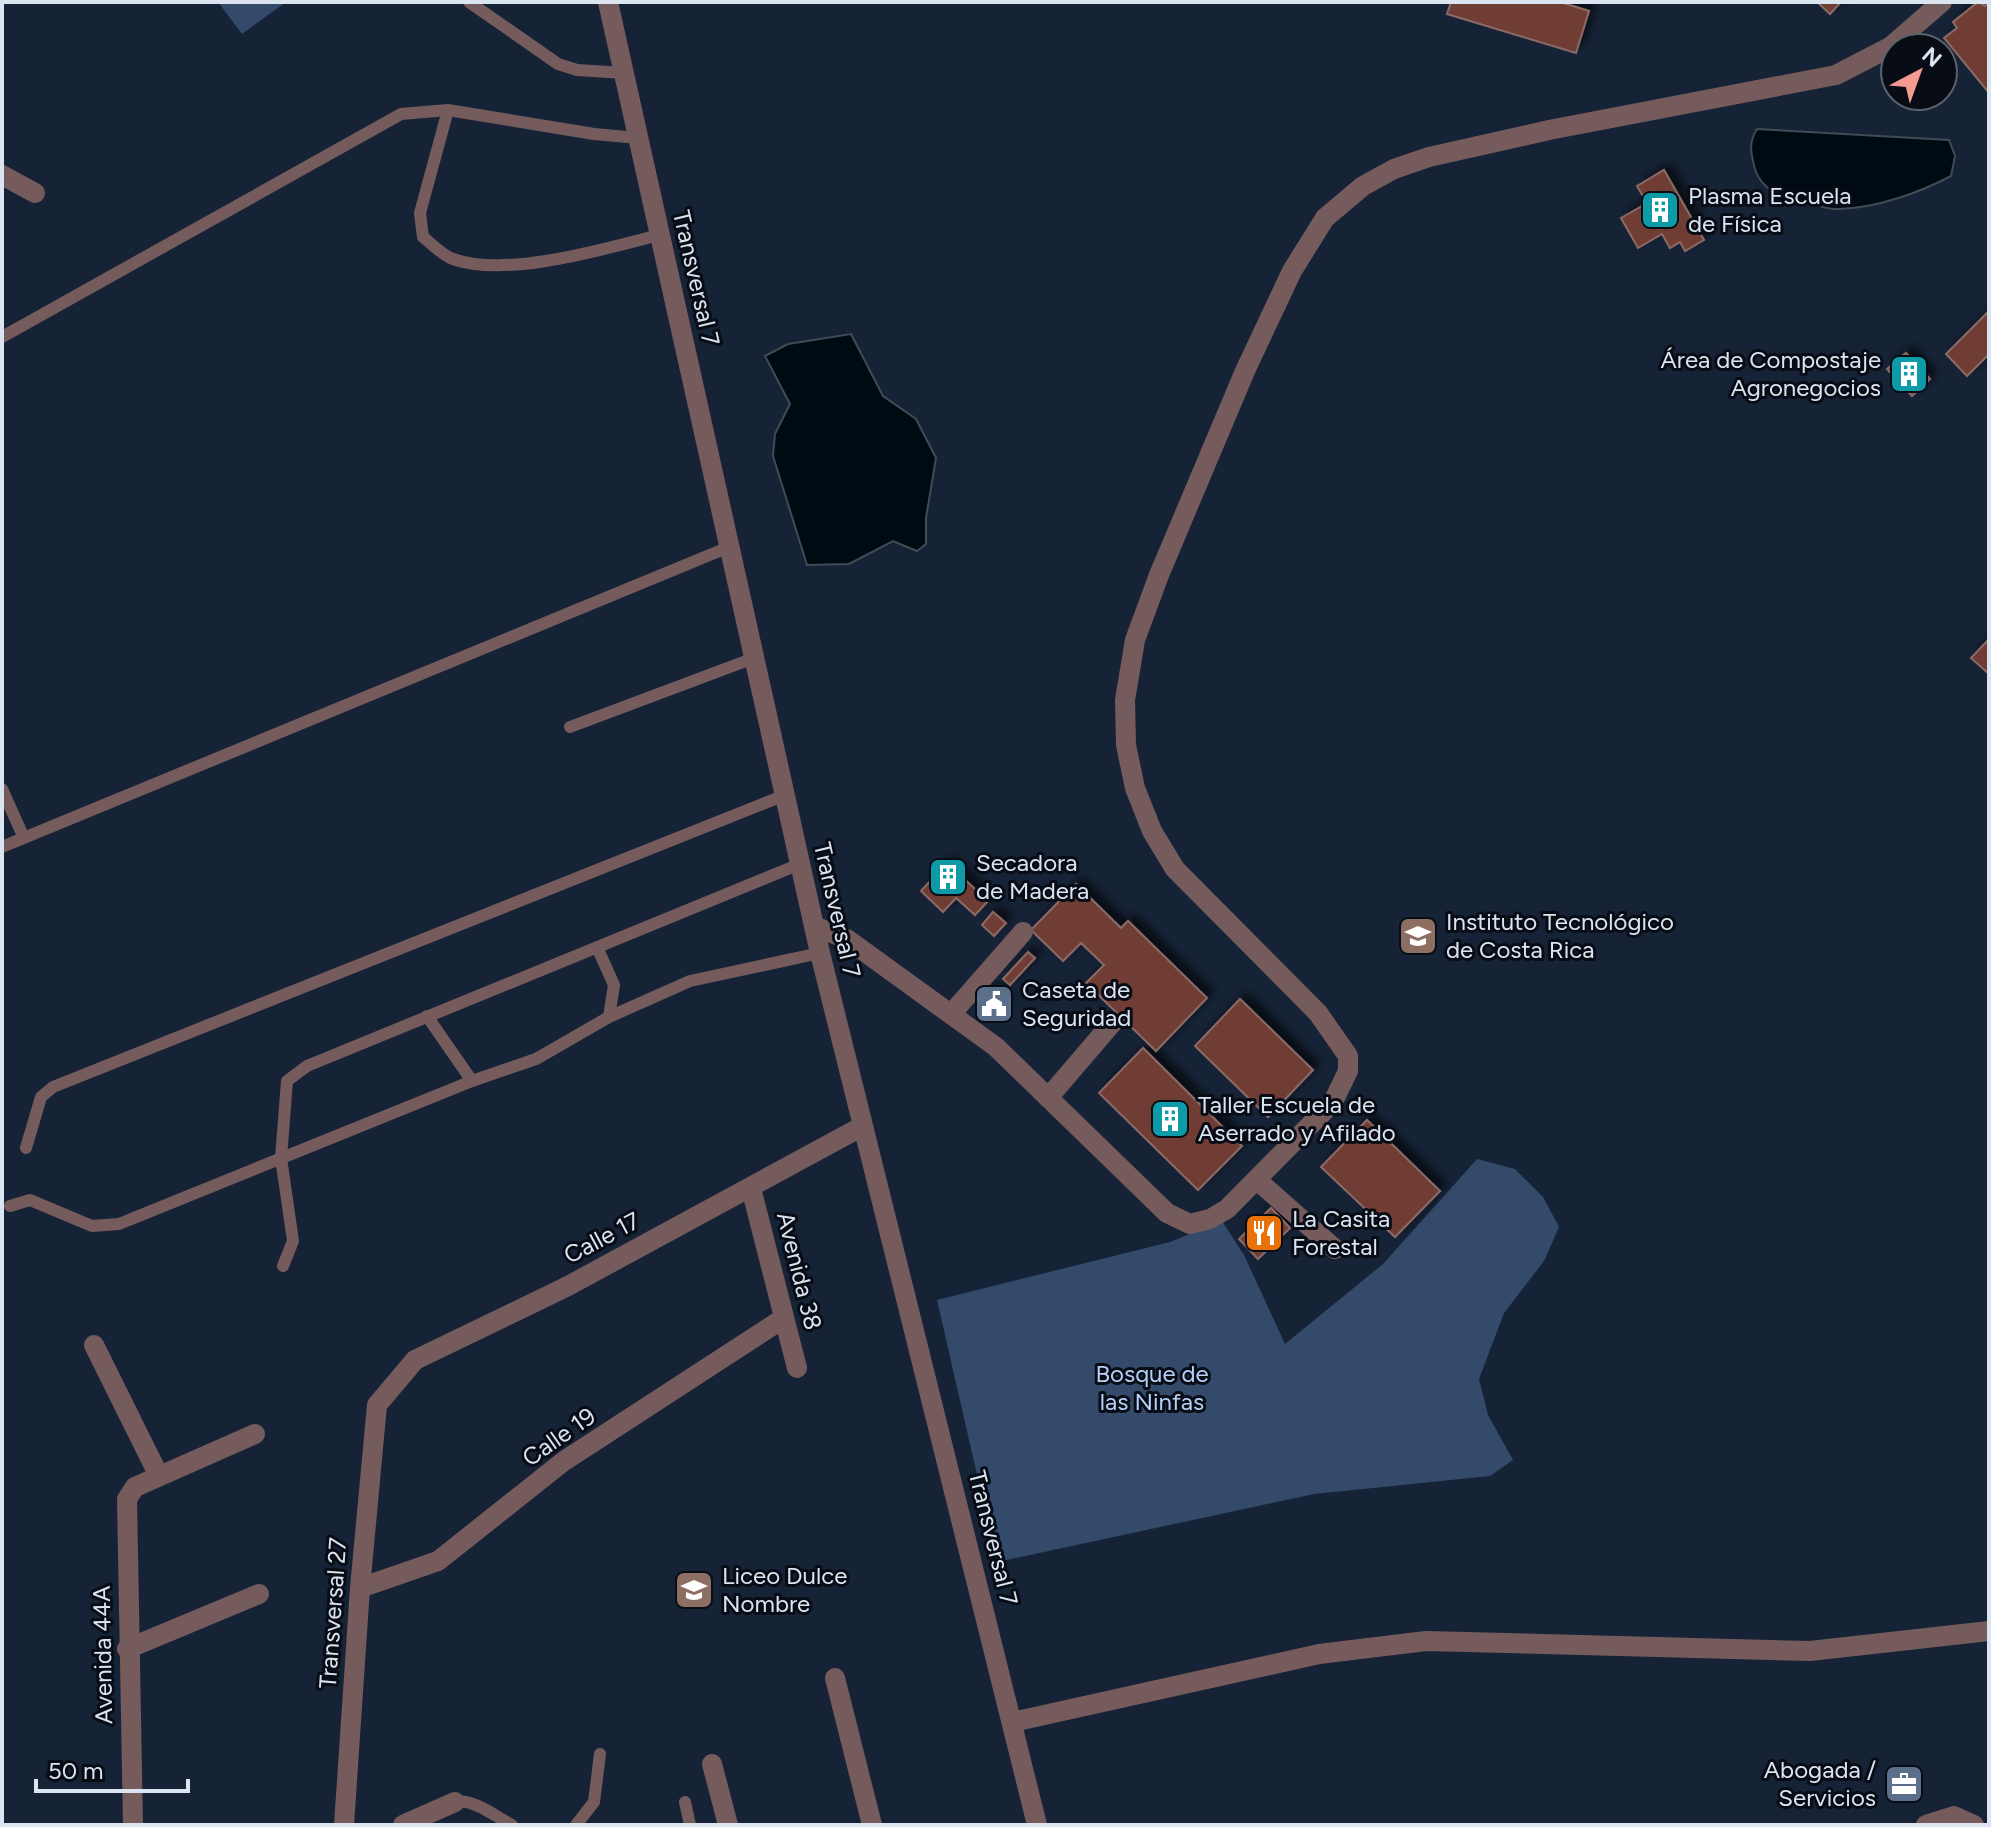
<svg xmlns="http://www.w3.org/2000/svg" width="1991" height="1827" font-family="Figtree,sans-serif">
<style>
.green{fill:#344a6b}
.water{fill:#000a12;stroke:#424b55;stroke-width:2}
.building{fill:#6f3c35;stroke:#8b6b66;stroke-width:2;filter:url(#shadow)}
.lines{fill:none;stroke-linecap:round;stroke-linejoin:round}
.lane{stroke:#755b5b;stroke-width:12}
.street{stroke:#755b5b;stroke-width:20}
.labels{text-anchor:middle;stroke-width:6;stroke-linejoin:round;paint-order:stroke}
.poi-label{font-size:24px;fill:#dbe4f1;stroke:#070c15;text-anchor:start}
.street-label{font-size:24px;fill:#dbe4f1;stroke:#070c15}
.park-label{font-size:24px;fill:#b6d0f8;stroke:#070c15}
</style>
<defs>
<filter id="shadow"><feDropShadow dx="7" dy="-7" stdDeviation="4" flood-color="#0009"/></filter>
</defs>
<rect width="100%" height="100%" fill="#162337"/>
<path class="green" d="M218,2h68l-44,32z
M1477,1159l38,10 28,28 16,30 -15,34 -40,52 -25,66 9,36 25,45 -23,16 -176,18 -317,68 -60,-262 233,-58 52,-21 22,34 41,89 98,-80z"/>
<path class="water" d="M1757,129l192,11 6,16 -4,20c-32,17 -75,32 -112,33 -13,1 -28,-6 -42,-8 -17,-4 -36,-13 -42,-32 -4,-15 -7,-26 2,-40z
M851,334l32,62 33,23 20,39 -10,60v26l-9,7 -24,-10 -44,23 -42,1 -34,-109 2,-22 15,-30 -25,-48 23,-12z"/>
<path class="building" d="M1451,2h109l29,9 -13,42 -129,-39z
M1817,2h24l-11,12z
M1978,2l7,4 4,-4v91l-45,-55 13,-10 -4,-6z
M1664,170l40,70 -19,11 -5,-9 -10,6 -8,-14 -24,14 -17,-30 26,-15 -10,-17z
M1989,311v43l-22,22 -21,-22z
M1906,353l24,26 -18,17 -25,-27z
M1989,639v35l-18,-16z
M947,863l41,38 -13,14 -19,-17 -13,14 -22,-21z
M1076,884l45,44 7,-7 79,77 -51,53 -70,-68 18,-18 -23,-22 -18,18 -32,-31z
M993,912l13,11 -12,13 -12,-11z
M1028,952l7,6 -25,27 -7,-6z
M993,989l15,14 -14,15 -14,-13z
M1240,999l73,71 -45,47 -73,-71z
M1143,1048l99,98 -44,44 -99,-97z
M1367,1120l73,71 -45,46 -74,-70z
M1271,1208l19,20 -32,31 -19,-20z"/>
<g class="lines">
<path class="lane" d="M469,2l89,62 19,6 47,3
M448,110l-28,103 3,24c9,7 19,18 30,22 54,19 151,-10 206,-24
M2,337l399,-223 47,-4 146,24 44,4
M570,727l184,-69
M2,789l22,49
M2,847l727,-300
M597,947l17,38 -5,32
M427,1016l45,65
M26,1148l15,-51 12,-10 732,-292
M10,1206l20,-6 62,26 27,-2 353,-143 64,-22 73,-42 81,-36 130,-28
M283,1266l10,-25 -12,-83 6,-77 20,-15 493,-202
M455,1802c18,-4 41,15 57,23
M685,1802l5,23
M576,1825l18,-23 6,-48"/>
<path class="street" d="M608,2l212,951 217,872
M2,175l33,18
M814,926l33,13 149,108 171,166 23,11 20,-5 17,-10 106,-107 15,-31v-15l-30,-43 -143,-144 -23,-38 -17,-43 -9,-43 -1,-45 10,-60 24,-65 86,-204 47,-100 33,-53 38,-32 31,-17 35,-12 120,-27 287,-55 54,-28 52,-45
M952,1013l71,-81
M1048,1098l65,-76
M1257,1180l78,69
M751,1188l46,180
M94,1345l65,131
M360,1588l78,-27 126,-100 220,-143
M127,1649l132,-55
M835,1678l37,147
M1013,1722l306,-68 107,-13 384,10 179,-20
M712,1764l16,61
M133,1825l-6,-326 8,-12 120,-53
M344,1825l16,-237 17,-183 38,-45 153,-74 293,-159
M403,1825l52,-23
M1926,1825l28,-9 20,9"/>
</g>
<defs>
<g id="building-square" transform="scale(2)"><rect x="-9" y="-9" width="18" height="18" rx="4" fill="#0f9aa8" stroke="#070c15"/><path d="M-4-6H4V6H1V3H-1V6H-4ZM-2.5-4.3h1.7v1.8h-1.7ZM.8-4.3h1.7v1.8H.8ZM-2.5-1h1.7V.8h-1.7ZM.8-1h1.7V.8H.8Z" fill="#fff"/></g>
<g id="university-square" transform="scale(2)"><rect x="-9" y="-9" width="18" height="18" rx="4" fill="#8d6e63" stroke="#070c15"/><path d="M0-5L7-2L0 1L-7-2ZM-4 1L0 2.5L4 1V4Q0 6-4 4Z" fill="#fff"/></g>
<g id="civic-square" transform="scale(2)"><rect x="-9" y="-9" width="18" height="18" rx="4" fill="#5c6f8a" stroke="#070c15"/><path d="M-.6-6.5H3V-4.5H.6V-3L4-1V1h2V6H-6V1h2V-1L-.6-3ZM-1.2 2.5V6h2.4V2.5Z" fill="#fff"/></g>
<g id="restaurant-square" transform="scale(2)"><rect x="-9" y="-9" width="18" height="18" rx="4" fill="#e8710a" stroke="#070c15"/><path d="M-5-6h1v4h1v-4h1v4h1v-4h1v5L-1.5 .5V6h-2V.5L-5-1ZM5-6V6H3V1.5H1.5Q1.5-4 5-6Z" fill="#fff"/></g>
<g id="school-square" transform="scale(2)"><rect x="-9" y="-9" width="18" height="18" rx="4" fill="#8d6e63" stroke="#070c15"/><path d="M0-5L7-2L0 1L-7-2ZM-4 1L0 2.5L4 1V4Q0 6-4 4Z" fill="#fff"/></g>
<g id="office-square" transform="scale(2)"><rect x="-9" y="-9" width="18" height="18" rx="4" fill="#5c6f8a" stroke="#070c15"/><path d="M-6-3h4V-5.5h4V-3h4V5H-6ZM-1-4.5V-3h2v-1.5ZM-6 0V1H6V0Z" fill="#fff"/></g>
</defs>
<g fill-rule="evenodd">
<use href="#building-square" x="1660" y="210"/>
<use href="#building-square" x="1909" y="374"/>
<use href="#building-square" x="948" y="877"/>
<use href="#university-square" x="1418" y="936"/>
<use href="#civic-square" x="994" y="1004"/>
<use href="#building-square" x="1170" y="1119"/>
<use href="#restaurant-square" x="1264" y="1233"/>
<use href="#school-square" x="694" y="1590"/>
<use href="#office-square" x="1904" y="1784"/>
</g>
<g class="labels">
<g class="poi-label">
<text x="1688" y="204">Plasma Escuela<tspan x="1688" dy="28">de Física</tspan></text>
<text x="1881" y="368" text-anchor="end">Área de Compostaje<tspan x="1881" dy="28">Agronegocios</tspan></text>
<text x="976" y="871">Secadora<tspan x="976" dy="28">de Madera</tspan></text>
<text x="1446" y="930">Instituto Tecnológico<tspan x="1446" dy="28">de Costa Rica</tspan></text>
<text x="1022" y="998">Caseta de<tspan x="1022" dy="28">Seguridad</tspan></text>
<text x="1198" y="1113">Taller Escuela de<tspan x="1198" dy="28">Aserrado y Afilado</tspan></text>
<text x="1292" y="1227">La Casita<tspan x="1292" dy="28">Forestal</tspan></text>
<text x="722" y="1584">Liceo Dulce<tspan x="722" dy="28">Nombre</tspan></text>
<text x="1876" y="1778" text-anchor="end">Abogada /<tspan x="1876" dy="28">Servicios</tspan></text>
</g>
<g class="street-label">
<text transform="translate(696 278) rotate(77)" y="8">Transversal 7</text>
<text transform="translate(837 910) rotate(77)" y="8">Transversal 7</text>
<text transform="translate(602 1238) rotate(-28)" y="8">Calle 17</text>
<text transform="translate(799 1271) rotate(76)" y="8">Avenida 38</text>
<text transform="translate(559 1437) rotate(-35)" y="8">Calle 19</text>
<text transform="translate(993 1538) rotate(76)" y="8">Transversal 7</text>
<text transform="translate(333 1613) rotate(-86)" y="8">Transversal 27</text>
<text transform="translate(103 1655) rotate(-91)" y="8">Avenida 44A</text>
</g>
<g class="park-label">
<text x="1152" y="1382">Bosque de<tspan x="1152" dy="28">las Ninfas</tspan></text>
</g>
</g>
<rect width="1991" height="1827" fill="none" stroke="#dbe4f1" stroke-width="8"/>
<g transform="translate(1919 72) rotate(41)"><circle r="38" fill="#070c15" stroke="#5c626d" stroke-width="2"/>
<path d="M0-6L14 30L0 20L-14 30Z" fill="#f59c92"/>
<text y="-12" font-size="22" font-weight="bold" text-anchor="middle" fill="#dbe4f1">N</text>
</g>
<path d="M36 1779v12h152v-12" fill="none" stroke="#dbe4f1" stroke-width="4"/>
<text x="48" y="1779" font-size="24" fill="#dbe4f1" stroke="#070c15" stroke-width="6" paint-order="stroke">50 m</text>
</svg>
